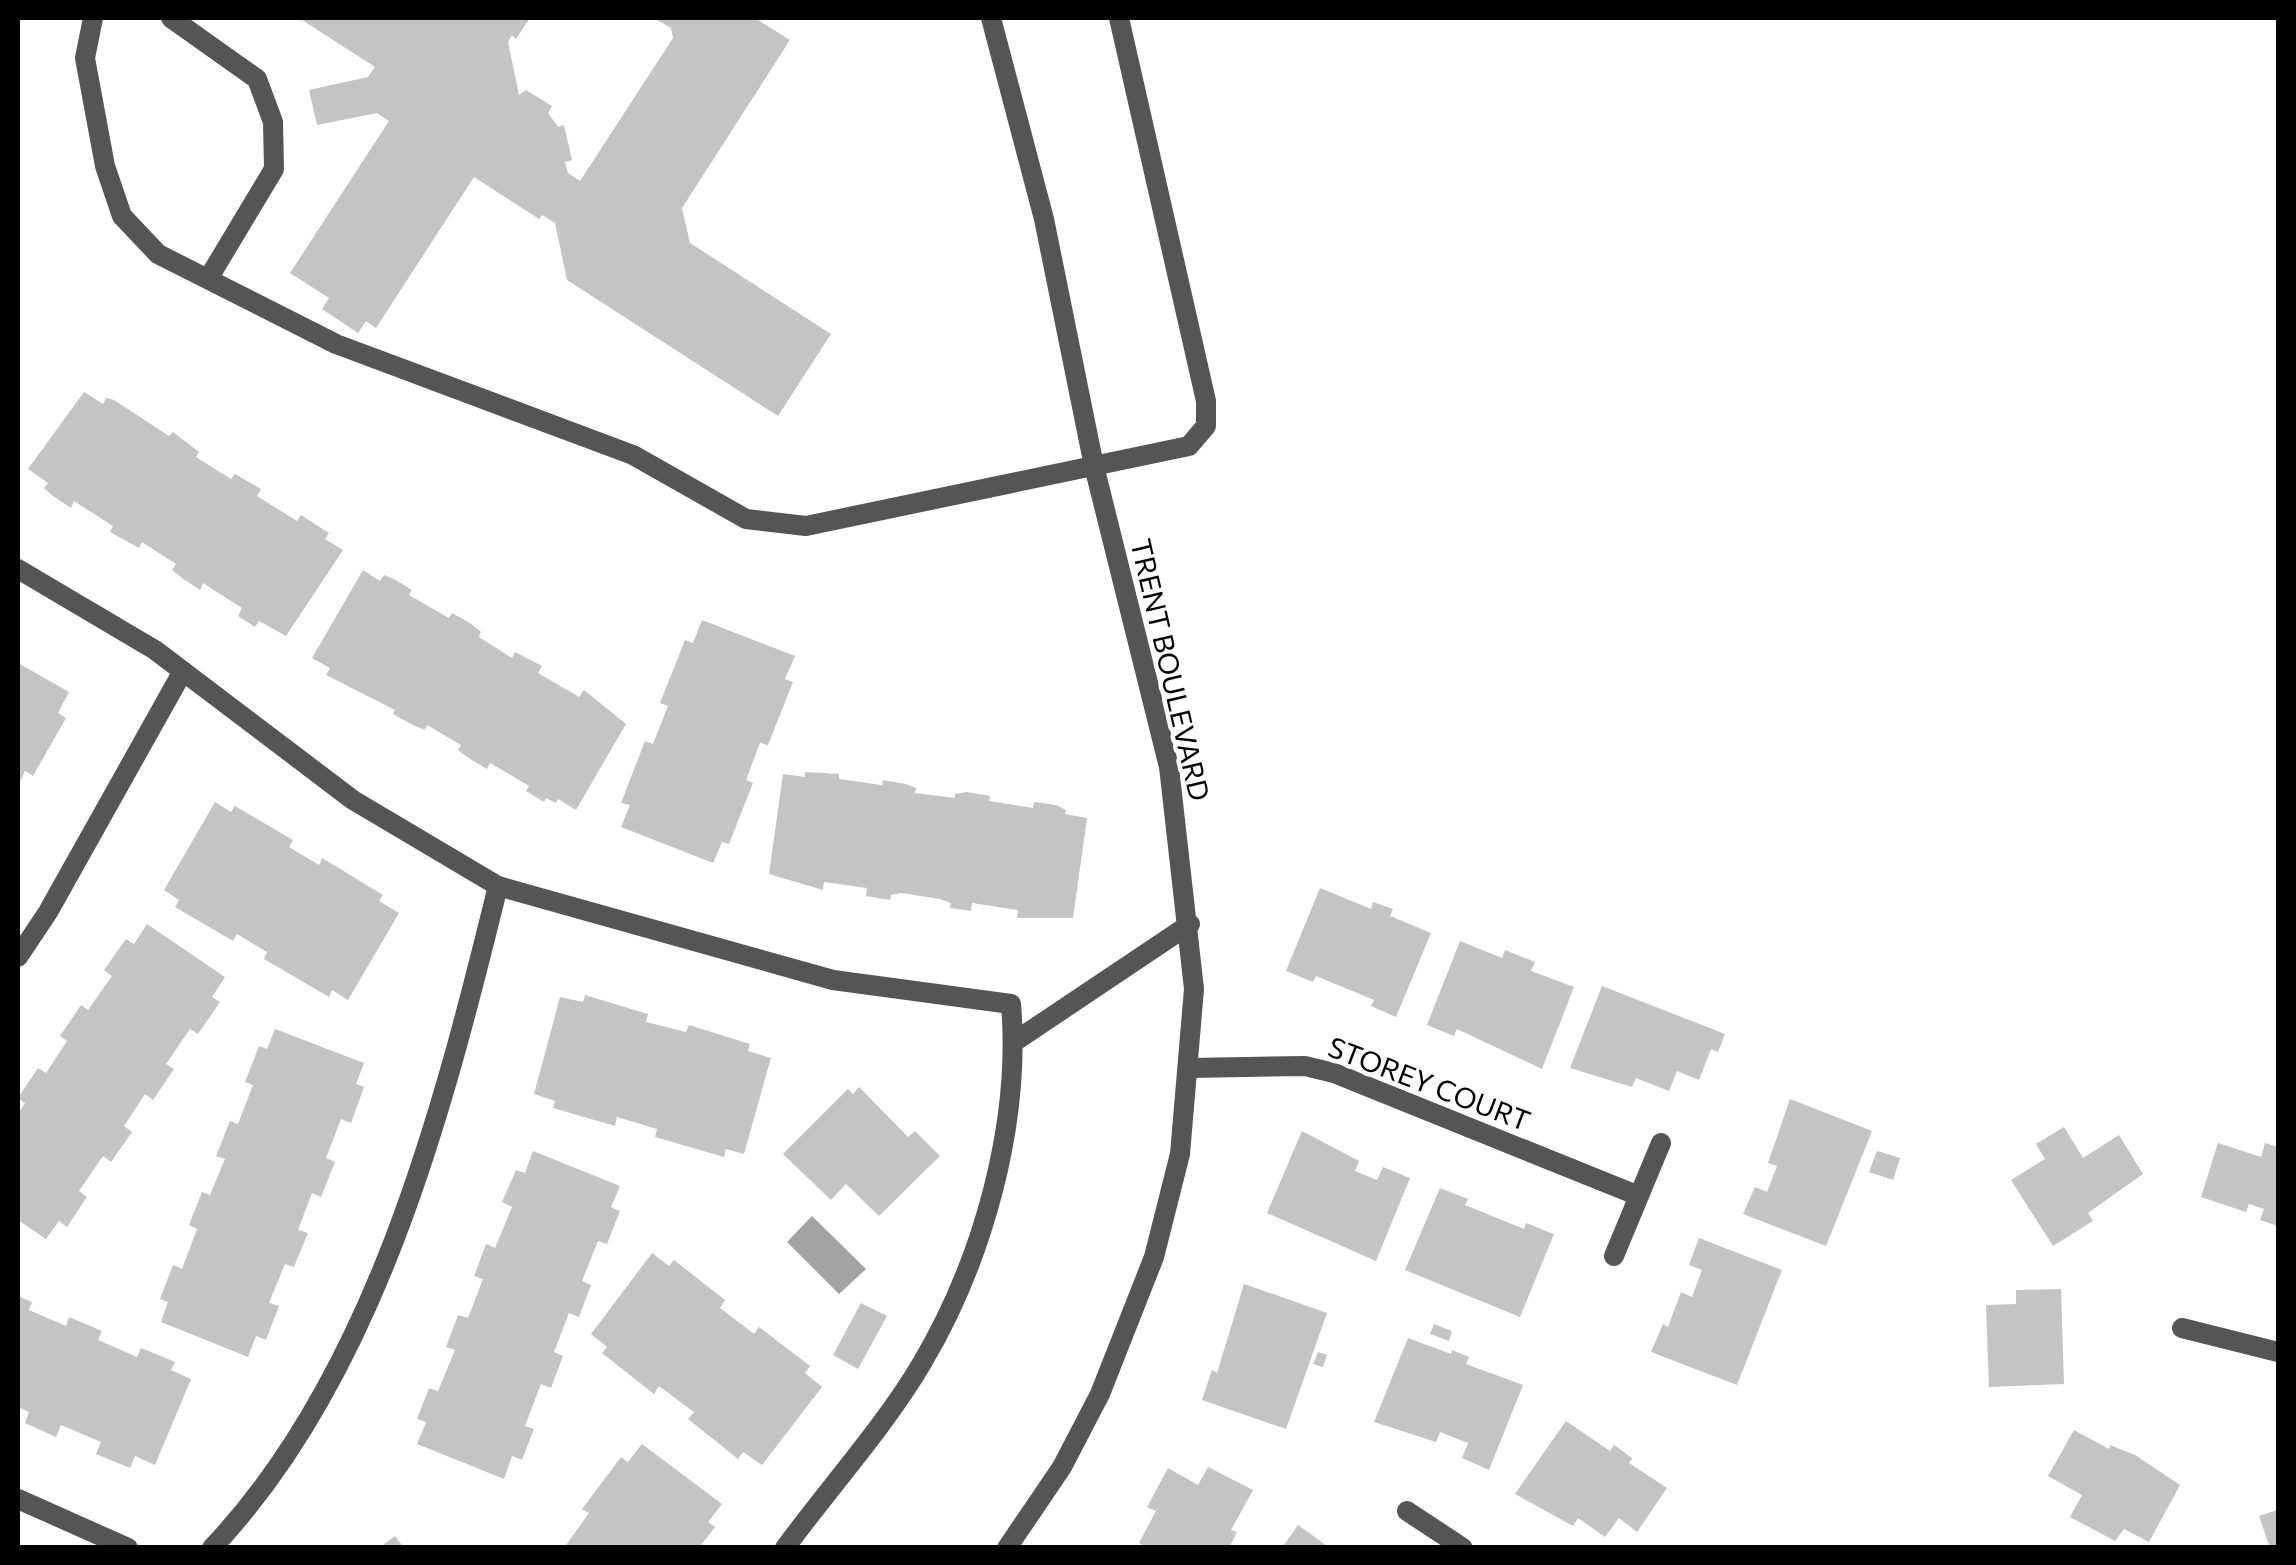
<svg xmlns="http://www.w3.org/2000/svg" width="2296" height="1565" font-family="Commissioner,sans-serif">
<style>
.water{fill:#a3a3a3}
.building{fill:#c4c4c4}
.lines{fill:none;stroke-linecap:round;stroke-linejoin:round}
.service{stroke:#555;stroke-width:20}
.minor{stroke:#555;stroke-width:20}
.tertiary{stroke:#555;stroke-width:20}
.labels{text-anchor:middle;stroke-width:9;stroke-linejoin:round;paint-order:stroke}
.street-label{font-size:28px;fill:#000;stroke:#fff}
</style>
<rect width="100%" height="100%" fill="#fff"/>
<path class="water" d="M812,1216l54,53 -27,25 -52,-52z"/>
<path class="building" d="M299,18h231l-14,21 -4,-4 -4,7 11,53 7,-5 26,16 -4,7 10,14 6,-2 8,35 -7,2 3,11 12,8 93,-143 -2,-10 -17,-10h101l35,22 -108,168 8,35 141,91 -53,82 -211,-136 -12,-57 -13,-8 -3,4 -65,-42 -98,151 -10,-7 -8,12 -36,-24 7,-11 -39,-25 99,-152 -12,-8 -60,12 -8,-35 59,-13 7,-10z
M84,392l19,12 3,-6 8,2 55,36 4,-4 26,20 -3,5 35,22 4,-5 26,15 -4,7 40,25 4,-6 28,18 -4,6 18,11 -57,86 -27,-15 -4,6 -17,-11 4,-8 -39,-25 -3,7 -18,-12 -10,-8 4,-6 -34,-22 -3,6 -29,-16 3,-6 -39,-25 -3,7 -18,-12 -9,-8 4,-5 -20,-14z
M363,570l17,11 4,-6 10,4 18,11 -3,5 40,23 3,-5 18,10 11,9 -2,5 33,21 3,-6 27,14 -4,7 41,24 5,-7 42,34 -50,86 -18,-11 -2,4 -10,-5 -2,4 -18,-11 3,-5 -39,-23 -3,6 -20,-12 -9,-7 3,-5 -34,-20 -2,5 -14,-6 -18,-10 2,-4 -69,-35 4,-7 -18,-10z
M702,620l93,36 -10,23 8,3 -25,63 -8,-2 -14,37 7,3 -24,61 -7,-2 -9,21 -92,-36 9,-22 -9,-2 24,-62 8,3 15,-38 -8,-3 25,-63 8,3z
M18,663l51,29 -11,21 8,5 -33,58 -8,-5 -7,15z
M805,772l34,2v5l43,6 1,-5 23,4 10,4 -1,5 40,5v-4l12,-2 23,4 -1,5 44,7 1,-6 22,3 10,5 -1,4 22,4 -14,100h-56l1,-8 -46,-7 -1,8 -21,-3 1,-5 -11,-4 -39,-6 -10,2 -1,5 -24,-4 1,-8 -43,-6 -1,8 -54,-16 14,-100 22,3z
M215,802l16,10 4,-6 58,34 -4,7 30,18 3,-7 61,37 -4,6 20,12 -51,87 -16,-10 -3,7 -65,-38 3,-7 -30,-18 -4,7 -58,-34 4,-7 -15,-10z
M1320,888l51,21 2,-7 20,7 -3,7 41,17 -35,84 -25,-11 3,-6 -58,-24 -3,6 -27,-11z
M147,924l78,53 -13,20 8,5 -22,32 -8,-5 -24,35 8,5 -21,31 -8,-6 -21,32 8,6 -21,30 -8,-6 -24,35 8,6 -20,30 -8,-6 -13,18 -28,-19v-106l7,-11 -7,-5 20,-30 8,5 21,-32 -7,-5 21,-31 7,5 24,-34 -8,-6 22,-31 8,5z
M1460,941l42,17 3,-8 30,12 -4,9 43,16 -32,82 -85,-40 -3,7 -27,-11z
M1602,986l123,48 -7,18 -7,-3 -12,31 -22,-9 -8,20 -33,-13 -4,9 -62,-19z
M585,995l63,19 -2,8 40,10 3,-7 61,19 -2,7 23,7 -27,96 -18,-5 -2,8 -69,-20 2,-8 -40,-12 -2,9 -62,-18 2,-7 -21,-7 26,-97 23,5z
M275,1029l89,34 -8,21 8,3 -13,36 -10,-4 -15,39 9,4 -14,35 -9,-4 -14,37 10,3 -14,34 -9,-3 -16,39 10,3 -13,34 -10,-4 -8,21 -87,-35 7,-20 -8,-3 13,-34 9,4 15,-40 -8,-4 13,-33 8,3 15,-36 -9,-3 14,-35 8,3 15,-39 -8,-3 14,-36 8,3z
M859,1087l49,50 7,-6 25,25 -61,60 -33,-32 -15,16 -48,-46 65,-65 5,5z
M1790,1099l82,32 -46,115 -83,-32 12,-27 12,5 10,-26 -9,-3z
M2064,1127l19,31 36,-23 24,39 -55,39 5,8 -40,25 -42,-66 34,-21 -9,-15z
M1302,1131l57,30 -4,10 22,9 6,-13 27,11 -34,83 -109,-48z
M2218,1143l43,14 4,-14 13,4v79l-18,-6 4,-11 -15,-5 -3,8 -45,-15z
M533,1151l87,35 -9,21 9,4 -13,33 -9,-3 -16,40 9,4 -12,32 -10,-4 -15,39 9,4 -12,32 -10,-4 -16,42 9,3 -12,31 -10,-4 -8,23 -87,-35 9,-22 -9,-3 12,-31 9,3 17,-41 -9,-3 12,-32 10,3 15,-39 -9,-3 12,-32 9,4 17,-41 -10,-5 14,-32 9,3z
M1877,1151l23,7 -7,22 -24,-8z
M1440,1188l28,11 -3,6 59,24 2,-6 28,11 -34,83 -115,-47z
M1699,1238l83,32 -45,115 -86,-33 12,-28 5,3 13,-35 11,5 10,-27 -13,-5z
M652,1253l17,13 5,-6 51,40 -5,8 34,26 5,-7 51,39 -5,7 17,14 -60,78 -19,-13 -5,7 -50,-40 6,-7 -35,-26 -5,8 -52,-41 5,-6 -16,-13z
M1244,1284l83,29 -41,116 -84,-29 10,-30 5,3z
M2061,1289l3,95 -75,3 -3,-82 30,-1v-14z
M18,1296l14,6 -3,8 37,16 3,-9 33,14 -4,9 39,17 4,-9 34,14 -4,8 20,9 -36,86 -20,-9 -5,12 -34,-14 5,-12 -40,-17 -5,12 -31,-14 4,-11 -11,-5z
M861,1303l26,13 -29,53 -25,-14z
M1434,1324l18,7 -3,10 -19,-7z
M1408,1338l43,16 1,-4 17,7 -3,7 57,21 -34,85 -27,-12 6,-15 -28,-11 -4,10 -62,-20z
M1318,1352l9,3 -4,12 -10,-3z
M1566,1421l44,30 4,-6 18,13 -3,5 38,25 -30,44 -18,-14 -14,19 -27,-19 -5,8 -58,-32z
M2074,1430l35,19 1,-4 25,10 45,30 -31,57 -25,-13 -9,12 -45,-24 12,-22 -34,-19z
M642,1444l80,60 -14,18 7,5 -16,21h-135l25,-35 -7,-4 39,-52 7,5z
M1208,1467l45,23 -22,40 6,2 -8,16h-81l-9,-5 17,-32 -9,-4 21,-39 30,17z
M2278,1510v38h-8l-11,-32z
M1298,1525l32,23h-48z
M395,1536l9,12h-25z"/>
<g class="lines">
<path class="service" d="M93,18l-8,40 20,108 17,50 36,38 178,90 297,111 113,64 60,7 383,-80 17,-20v-25l-87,-383
M171,18l86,61 16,43 1,47 -66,110
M18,569l137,81 198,150 145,86 335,94 178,24c10,120 -28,256 -89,359 -37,63 -93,125 -137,185
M18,957l30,-45 135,-241
M1014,1042l176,-118
M18,1499l110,49
M212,1548c163,-172 231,-438 286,-662"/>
<path class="minor" d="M1190,1068l115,-2 29,7 305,123
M1614,1256l47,-113
M2182,1328l96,24
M1407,1511l56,37"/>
<path class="tertiary" d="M991,18l53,201 50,247 75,301 25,222 -14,165 -26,103 -54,137 -38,73 -55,81"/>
</g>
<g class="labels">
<g class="street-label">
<text transform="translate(1170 670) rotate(77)" y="10">TRENT BOULEVARD</text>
<text transform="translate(1429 1084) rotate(21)" y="10">STOREY COURT</text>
</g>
</g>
<rect width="2296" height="1565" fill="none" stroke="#000000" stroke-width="40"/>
</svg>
